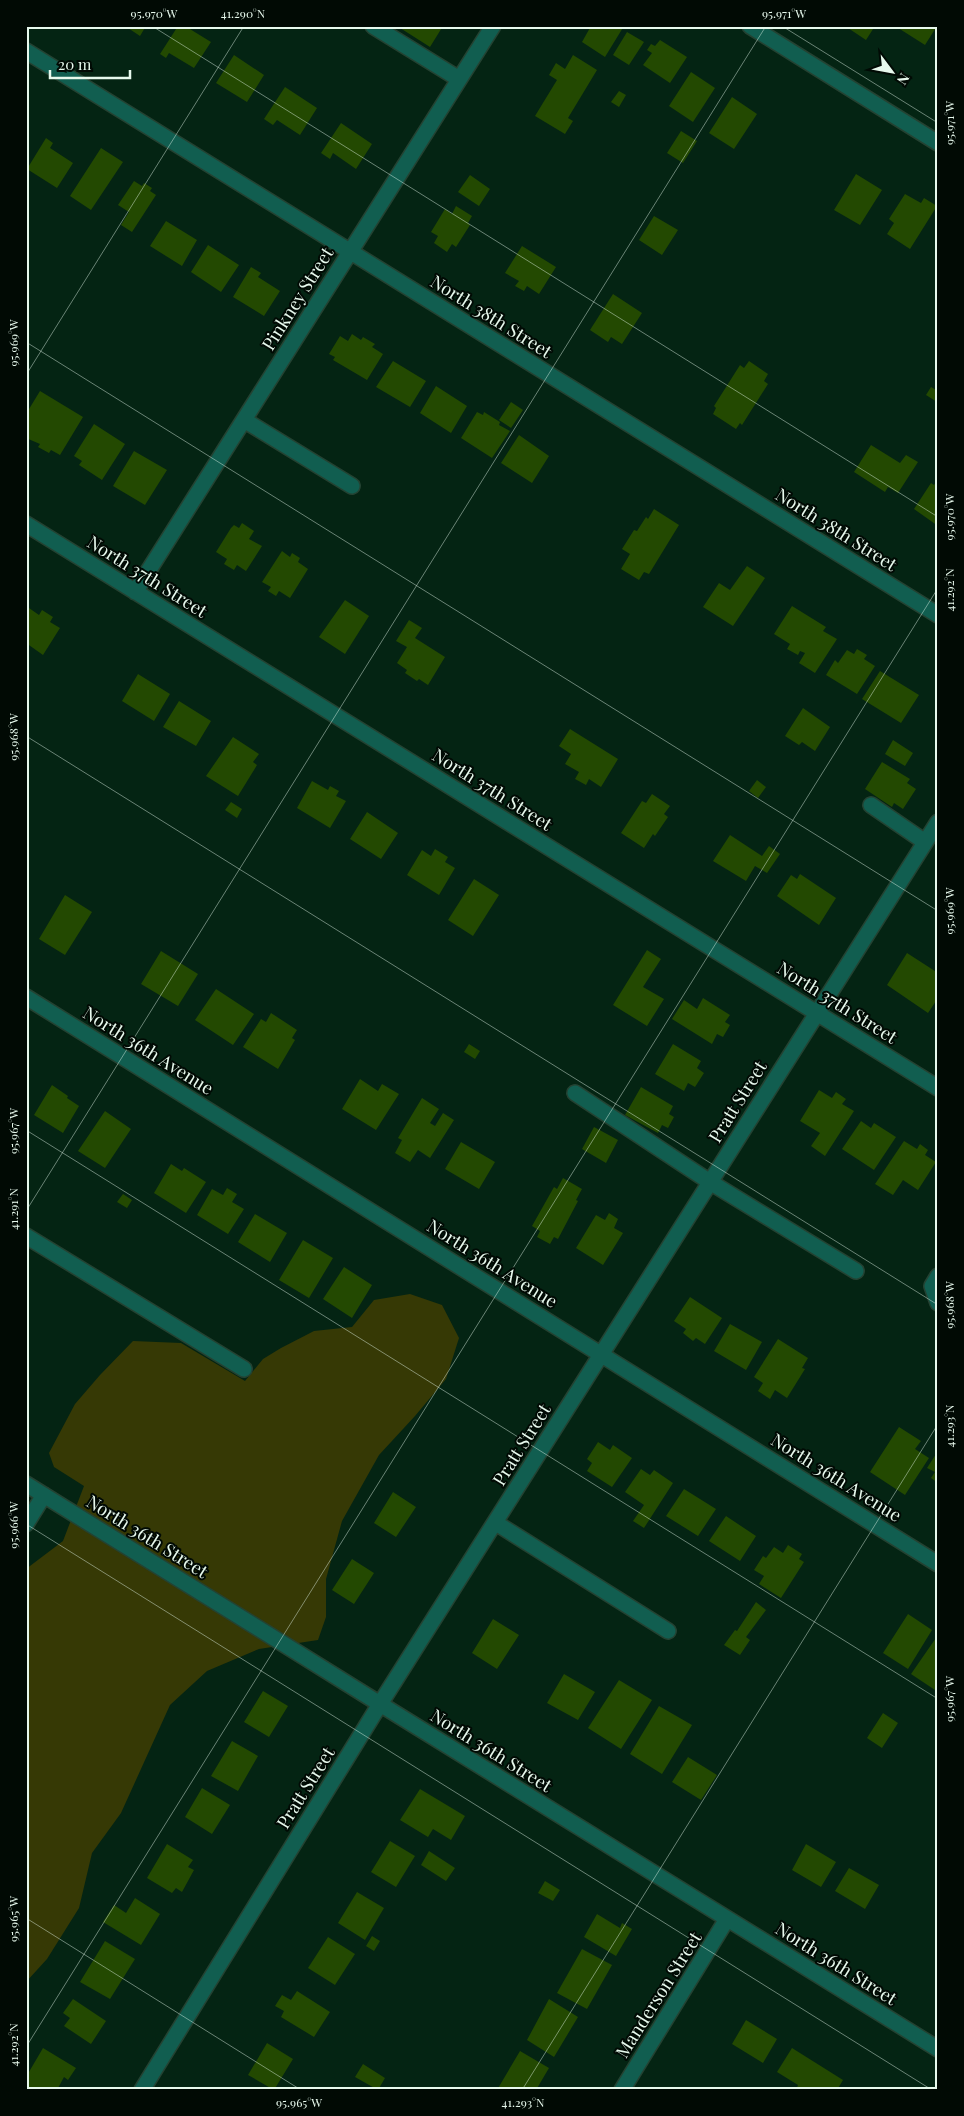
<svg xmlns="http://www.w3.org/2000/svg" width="964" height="2116" font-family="'Playfair Display',serif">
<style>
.green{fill:#363905}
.building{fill:#234901}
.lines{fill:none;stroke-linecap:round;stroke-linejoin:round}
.minor-casing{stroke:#244232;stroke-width:18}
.minor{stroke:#115e50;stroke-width:15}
.ticks{fill:none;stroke:#e7f9ed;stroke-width:1;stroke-opacity:0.45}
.labels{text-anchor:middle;stroke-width:4;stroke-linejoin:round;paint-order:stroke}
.street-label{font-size:18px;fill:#e7f9ed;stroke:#010a04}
.neatline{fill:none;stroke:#e7f9ed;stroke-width:2}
.ticks-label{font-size:12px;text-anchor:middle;fill:#e7f9ed}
</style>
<rect width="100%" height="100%" fill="#042413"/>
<path class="green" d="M410,1294l32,11 17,33 -13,41 -31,37 -36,39 -37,66 -16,58v38l-8,23 -59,9 -52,22 -37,34 -49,108 -29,40 -13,55 -32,51 -21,23v-413l37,-28 21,-55 -30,-19 -5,-14 26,-49 25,-29 33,-34 48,2 64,38 18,-22 18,-11 33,-17 38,-4 22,-27z"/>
<path class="building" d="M125,26h21l-6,10z
M178,26h7l26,16 -17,26 -25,-15 -3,5 -6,-4z
M397,26h46l-13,21z
M591,26h33l-19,31 -23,-15z
M845,26h30l-9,14z
M895,26h42l-12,19z
M627,32l17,10 -15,23 -16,-10z
M660,40l27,17 -17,26 -27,-18 9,-12 -5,-3 4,-6 4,2z
M234,55l30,20 -17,27 -31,-19z
M573,55l24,15 -29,48 5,3 -8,13 -30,-18 22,-36 -8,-5 7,-12 9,6z
M691,72l24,16 -22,34 -24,-16z
M285,87l32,21 -17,27 -23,-15 -4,5 -9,-6z
M619,91l7,4 -7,12 -8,-5z
M732,97l25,17 -23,35 -25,-16z
M341,123l31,21 -16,25 -23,-16 -3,6 -9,-6z
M681,131l16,10 -14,22 -16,-10z
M46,138l7,5 -3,5 23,15 -16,25 -30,-19z
M101,148l22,14 -32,48 -21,-14z
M856,174l26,16 -22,35 -26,-15z
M470,175l20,14 -11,17 -21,-14z
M134,181l8,5 2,-3 8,5 -2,3 6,4 -24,37 -11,-7 8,-13 -11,-7z
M905,194l16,9 3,-5 13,8 -27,43 -23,-15 7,-11 -5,-4z
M456,206l16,10 -4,7 2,2 -14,22 -4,-3 -5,8 -13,-9 4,-7 -7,-4 14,-23 7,5z
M654,216l24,14 -16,25 -23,-15z
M166,221l31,19 -15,26 -32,-20z
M208,245l31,20 -18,27 -30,-20z
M522,246l34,21 -17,27 -12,-8 -3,5 -9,-5 4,-5 -14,-8z
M251,267l10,6 -3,4 22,14 -16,25 -31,-19z
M613,294l29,19 -20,31 -11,-7 -3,5 -18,-12z
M352,334l9,6 2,-3 12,7 -3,3 11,7 -16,26 -34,-20 2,-3 -6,-3 11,-18 8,5z
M393,361l33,20 -16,26 -34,-20z
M749,361l19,13 -4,7 4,3 -26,41 -2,-2 -4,6 -23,-15 3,-6 -2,-2 26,-41 4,3z
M436,386l31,20 -16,27 -31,-20z
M931,387l7,4 -1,11 -11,-7z
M40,391l43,26 -23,38 -9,-5 -2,3 -11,-6 2,-3 -14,-6v-24z
M511,402l12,8 -12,18 -12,-8z
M477,412l6,3 1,-3 16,10 -1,3 11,6 -18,27 -31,-20z
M94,424l31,20 -23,36 -23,-15 3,-4 -8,-5z
M519,435l30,21 -17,27 -31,-20z
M871,445l29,18 6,-8 12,7 -20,31 -10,-6 -3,5 -31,-20z
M134,451l33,19 -22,35 -32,-19z
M938,479v47l-24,-17 17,-26 3,2z
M654,509l25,16 -30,49 -5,-2 -5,8 -18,-11 9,-15 -8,-5 12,-19 3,1 9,-14 2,2z
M242,523l12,8 -5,8 13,7 -16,25 -9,-6 -3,5 -10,-6 3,-5 -11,-7 15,-24 3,-3 5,3z
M282,551l8,6 2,-4 8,5 -2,4 10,7 -18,29 -11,-7 -3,5 -8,-5 3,-4 -9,-5z
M747,566l18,12 -32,48 -30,-19 16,-24 11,7z
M345,600l24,16 -24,38 -26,-17z
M792,606l34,21 -3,4 14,8 -22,34 -16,-10 6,-10 -5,-2 -2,4 -11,-6 3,-5 -16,-10z
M29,608l10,7 3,-5 11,7 -3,5 10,6 -17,27 -17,-12v-31z
M409,620l13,8 -7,10 30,19 -17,28 -9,-6 -2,2 -12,-8 2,-3 -10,-7 10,-16 -11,-6z
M857,649l10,6 -3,4 11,7 -18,28 -31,-19 9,-15 3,3 9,-13 7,4z
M880,671l39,24 -18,28 -39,-24z
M138,674l32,20 -16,27 -32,-20z
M179,701l32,20 -15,25 -33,-19z
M803,708l27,19 -15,24 -13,-9 -3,3 -14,-9z
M570,729l48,30 -17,28 -12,-8 -3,6 -11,-6 4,-7 -14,-8 6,-10 -12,-8z
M233,737l26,17 -6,8 4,3 -19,31 -32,-20z
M893,740l20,13 -8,13 -20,-12z
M882,762l28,17 -3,4 9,6 -13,20 -9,-6 -2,4 -27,-18z
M757,780l9,7 -8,11 -9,-7z
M312,781l16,9 2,-4 9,5 -3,5 10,5 -16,27 -33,-20z
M652,794l18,12 -6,8 4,3 -13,19 -2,-2 -9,14 -23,-15 21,-32 4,2z
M231,802l11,7 -5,9 -12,-8z
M367,812l31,21 -17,26 -31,-20z
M730,835l32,21 7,-10 11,8 -13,19 -12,-7 -9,15 -33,-20z
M435,849l13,8 -3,5 10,6 -16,27 -32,-20 15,-25 9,6z
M800,874l36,24 -17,27 -42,-29 14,-21 6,4z
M474,879l25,16 -26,41 -25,-16z
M65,895l27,17 -27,43 -26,-16z
M647,950l14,9 -18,28 21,12 -17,27 -34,-21z
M161,951l37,23 -20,32 -37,-22z
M907,953l31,20v25l-10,15 -41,-28z
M216,989l38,25 -21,31 -38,-25z
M703,998l27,17 -5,7 5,3 -7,12 -6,-3 -5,10 -40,-25 12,-19 13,9z
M271,1013l26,17 -5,8 3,2 -17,29 -35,-22 18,-28 5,3z
M469,1044l11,7 -5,8 -11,-7z
M673,1044l28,17 -4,7 7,5 -9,14 -7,-4 -4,8 -29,-17z
M360,1079l18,12 4,-7 17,10 -23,36 -34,-21z
M52,1085l16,11 -1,2 12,8 -16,27 -29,-18z
M641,1087l32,19 -4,8 5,3 -6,11 -6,-3 -4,8 -33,-18z
M819,1090l13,8 4,-6 10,7 -4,5 12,7 -29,45 -14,-10 9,-13 -20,-12z
M422,1098l17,11 -9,14 5,3 8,-13 11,7 -24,38 -12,-8 -8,12 -15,-9 7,-13 -4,-2z
M105,1111l26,18 -26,39 -27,-17z
M861,1121l10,7 3,-5 22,14 -22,33 -32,-21z
M594,1127l24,13 -12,23 -24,-14z
M904,1141l13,8 3,-5 8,6 -3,5 11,7 -18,28 -15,-10 -10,15 -18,-11z
M461,1142l34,20 -16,27 -34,-20z
M171,1164l11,7 2,-3 22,14 -20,31 -32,-20z
M563,1178l19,11 -6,11 2,1 -20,38 -4,-2 -4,7 -13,-7 3,-6 -8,-5 22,-39 3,2z
M227,1188l10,6 -5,8 12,7 -16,25 -31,-19 15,-26 11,6z
M123,1194l9,6 -5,8 -10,-6z
M609,1213l9,6 -4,9 9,5 -20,32 -27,-17 20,-33 9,5z
M255,1214l32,19 -17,29 -32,-20z
M303,1240l30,18 -24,40 -30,-18z
M344,1267l28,18 -20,33 -29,-19z
M690,1297l32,21 -17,26 -9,-6 -3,3 -10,-8 3,-4 -12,-8z
M730,1324l32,18 -16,28 -32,-19z
M778,1339l30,19 -6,10 3,1 -18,29 -12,-8 -5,9 -12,-8 5,-8 -9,-6z
M899,1427l22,14 -6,8 14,9 -24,37 -35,-23z
M598,1442l12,8 3,-5 19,13 -20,29 -25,-16 5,-8 -5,-4z
M938,1451v32l-7,-5 4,-6 -8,-4z
M641,1469l9,6 4,-5 19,13 -29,45 -11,-7 11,-16 -19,-13z
M684,1489l32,20 -18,27 -32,-20z
M393,1492l23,15 -20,30 -22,-14z
M726,1516l30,20 -16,25 -31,-20z
M788,1545l14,9 -3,5 5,3 -23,36 -22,-14 5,-8 -10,-6 9,-14 3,2 8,-11 9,6z
M352,1559l22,14 -20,31 -22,-14z
M756,1602l10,8 -20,27 4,3 -10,15 -16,-10 11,-15 2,1z
M908,1614l24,16 -24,39 -25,-16z
M493,1619l26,16 -22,34 -25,-16z
M938,1635v57l-27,-18z
M564,1674l31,18 -17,28 -31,-17z
M619,1680l33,20 -31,49 -33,-21z
M263,1691l25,15 -19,31 -25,-15z
M659,1706l33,19 -30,49 -32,-20z
M883,1713l15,10 -16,25 -15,-10z
M232,1741l26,15 -20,35 -27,-15z
M688,1757l29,18 -16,25 -29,-18z
M202,1788l28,17 -18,29 -27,-17z
M420,1789l45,27 -14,24 -18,-11 -5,8 -28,-17z
M390,1841l25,15 -19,31 -25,-15z
M167,1844l26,16 -5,7 6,3 -12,22 -6,-4 -4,5 -25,-15z
M806,1844l30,18 -15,25 -29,-17z
M429,1851l26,17 -9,13 -25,-16z
M849,1868l30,17 -14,24 -30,-18z
M545,1881l15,9 -7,11 -15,-8z
M357,1892l27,16 -19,32 -27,-17z
M135,1898l25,16 -19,31 -38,-23 11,-17 12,8z
M597,1914l23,14 2,-5 10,6 -16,27 -32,-19z
M372,1936l8,5 -6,10 -8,-5z
M328,1937l27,17 -20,31 -27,-17z
M105,1941l30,18 -25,40 -30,-17z
M582,1949l30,16 -25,44 -30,-16z
M297,1991l33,21 -16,25 -33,-20 3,-6 -9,-5 7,-11 9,5z
M73,1999l33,22 -15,23 -27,-18 6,-8 -7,-5z
M549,1999l29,18 -24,40 -27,-17z
M746,2020l31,19 -14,24 -31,-19z
M267,2043l26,16 -19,31 -26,-15z
M43,2048l33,20 -8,12 -4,-3 -7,13h-31v-13z
M792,2048l51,32 -6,10h-41l2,-5 -21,-13z
M520,2051l29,17 -13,22h-39z
M363,2064l22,14 -7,12 -23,-13z"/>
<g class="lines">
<g class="minor-casing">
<path id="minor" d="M373,26l86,53
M750,26l188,117
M26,51l912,564
M244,420l108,66
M26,524l912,564
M135,592l358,-566
M871,805l54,37
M26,997l912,567
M575,1093l135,89 146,89
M26,1236l218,133
M938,1276l-6,10 6,17
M26,1484l354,220 558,345
M496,1523l172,108
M26,1524l18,-29
M142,2090l238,-386 558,-882
M622,2090l105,-171"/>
</g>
<use href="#minor" class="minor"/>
</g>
<path class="ticks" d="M152,26l786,491M782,26l156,97M26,342l912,569M26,375l218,-349M26,736l912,569M26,1130l912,569M26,1211l740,-1185M26,1524l906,566M26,1918l275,172M26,2047l912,-1459M522,2090l416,-666"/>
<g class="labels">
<g class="street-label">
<text transform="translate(298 299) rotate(-58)" y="6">Pinkney Street</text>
<text transform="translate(491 317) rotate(32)" y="6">North 38th Street</text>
<text transform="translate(836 530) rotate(32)" y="6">North 38th Street</text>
<text transform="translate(147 577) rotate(32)" y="6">North 37th Street</text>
<text transform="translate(492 790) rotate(32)" y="6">North 37th Street</text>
<text transform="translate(837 1003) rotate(32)" y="6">North 37th Street</text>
<text transform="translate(148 1051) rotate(32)" y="6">North 36th Avenue</text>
<text transform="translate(738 1102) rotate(-58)" y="6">Pratt Street</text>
<text transform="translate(492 1264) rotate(32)" y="6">North 36th Avenue</text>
<text transform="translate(522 1445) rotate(-58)" y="6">Pratt Street</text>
<text transform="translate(836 1478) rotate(32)" y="6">North 36th Avenue</text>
<text transform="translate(147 1537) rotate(32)" y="6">North 36th Street</text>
<text transform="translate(491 1751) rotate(32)" y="6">North 36th Street</text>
<text transform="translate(306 1788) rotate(-58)" y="6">Pratt Street</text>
<text transform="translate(836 1964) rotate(32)" y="6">North 36th Street</text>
<text transform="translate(659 1995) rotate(-58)" y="6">Manderson Street</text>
</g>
</g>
<rect width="964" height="2116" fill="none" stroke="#010a04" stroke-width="55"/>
<g transform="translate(892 72) rotate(122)" stroke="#010a04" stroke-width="4" paint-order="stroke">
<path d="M0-4L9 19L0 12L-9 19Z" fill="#e7f9ed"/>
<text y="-8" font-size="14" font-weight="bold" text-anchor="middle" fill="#e7f9ed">N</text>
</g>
<path d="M50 70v8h80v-8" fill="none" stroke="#e7f9ed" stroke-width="2.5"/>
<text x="58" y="70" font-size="15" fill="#e7f9ed" stroke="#010a04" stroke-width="4" paint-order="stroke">20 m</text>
<rect x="28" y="28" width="908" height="2060" class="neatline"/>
<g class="ticks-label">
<text x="154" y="18">95.970°W</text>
<text x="243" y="18">41.290°N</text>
<text x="784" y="18">95.971°W</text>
<text transform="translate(950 123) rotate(-90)" y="4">95.971°W</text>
<text transform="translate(14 343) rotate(-90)" y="4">95.969°W</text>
<text transform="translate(950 517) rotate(-90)" y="4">95.970°W</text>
<text transform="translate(950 590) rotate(-90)" y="4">41.292°N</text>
<text transform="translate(14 737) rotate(-90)" y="4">95.968°W</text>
<text transform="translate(950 911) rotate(-90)" y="4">95.969°W</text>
<text transform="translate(14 1131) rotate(-90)" y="4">95.967°W</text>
<text transform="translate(14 1209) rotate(-90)" y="4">41.291°N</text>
<text transform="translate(950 1305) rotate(-90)" y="4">95.968°W</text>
<text transform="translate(950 1426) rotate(-90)" y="4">41.293°N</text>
<text transform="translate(14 1525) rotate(-90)" y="4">95.966°W</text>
<text transform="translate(950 1699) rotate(-90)" y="4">95.967°W</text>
<text transform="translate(14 1919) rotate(-90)" y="4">95.965°W</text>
<text transform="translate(14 2045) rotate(-90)" y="4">41.292°N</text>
<text x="299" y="2107">95.965°W</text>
<text x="523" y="2107">41.293°N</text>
</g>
</svg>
